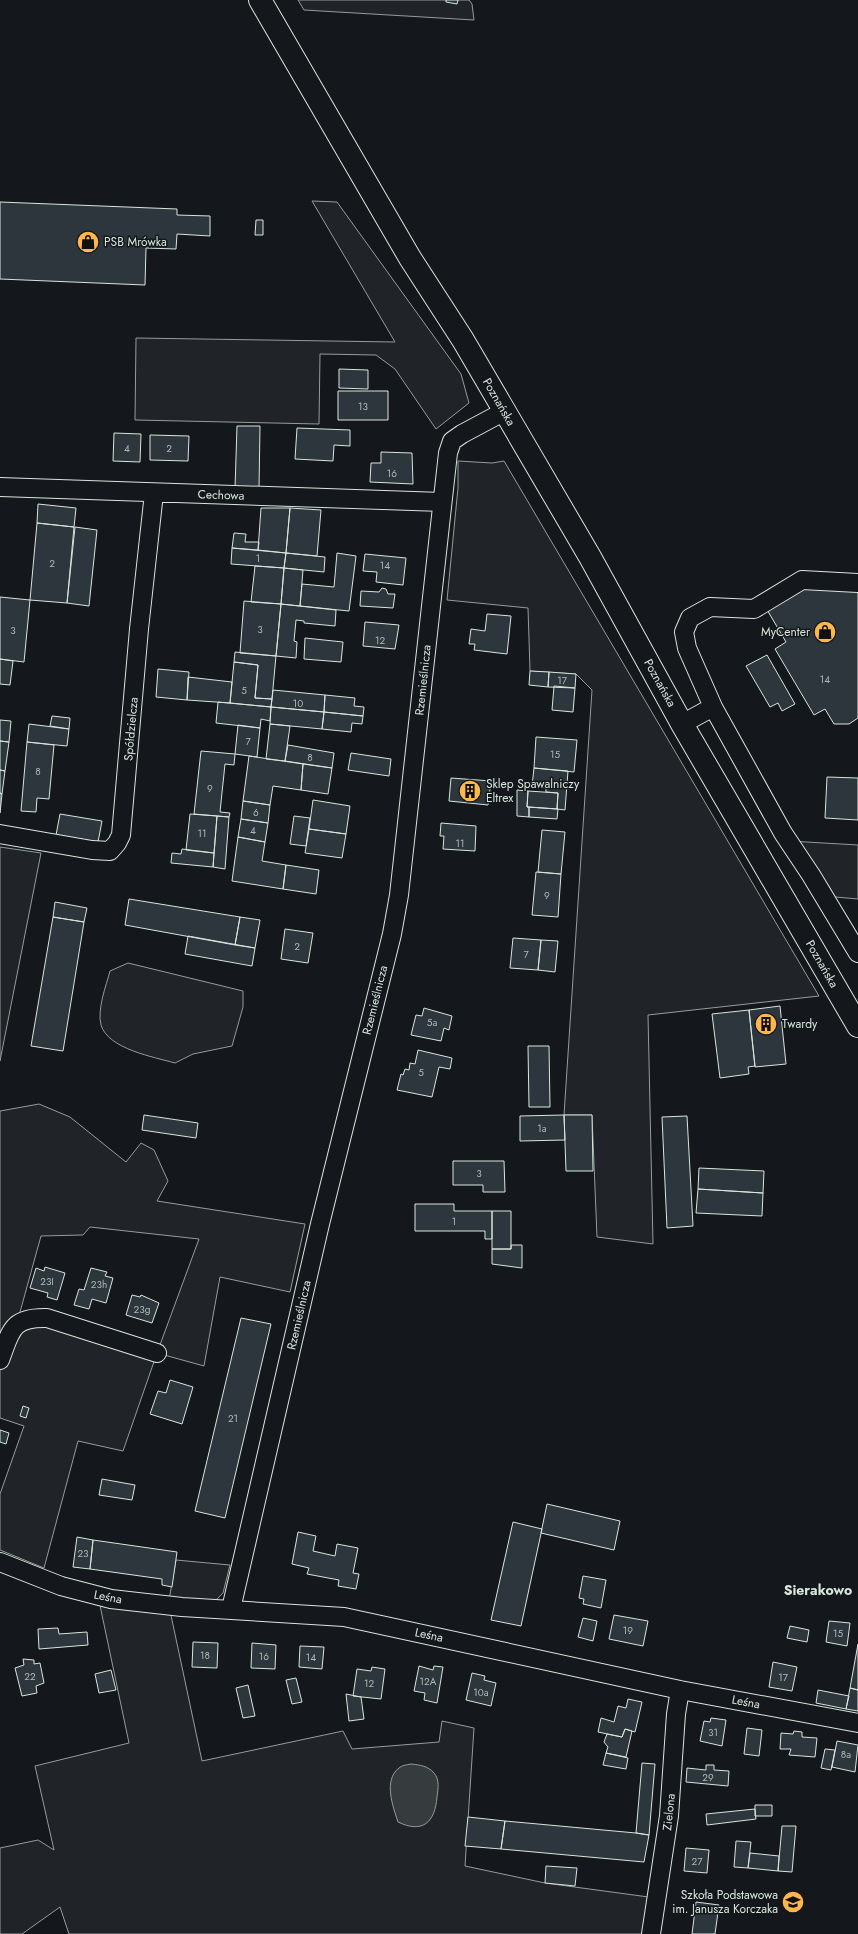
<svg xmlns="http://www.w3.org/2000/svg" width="858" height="1934" font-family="Jost,sans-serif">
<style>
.green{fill:#202428;stroke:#939e99;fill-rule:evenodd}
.water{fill:#363b3e;stroke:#939e99}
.building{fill:#2c363c;stroke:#d8e6dc}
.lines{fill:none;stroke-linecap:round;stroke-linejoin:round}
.minor-casing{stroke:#d8e6dc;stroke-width:20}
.major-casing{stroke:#d8e6dc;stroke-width:24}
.minor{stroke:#14181c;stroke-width:18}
.major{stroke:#14181c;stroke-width:22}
.labels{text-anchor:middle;stroke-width:3;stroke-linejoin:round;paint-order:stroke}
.number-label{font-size:10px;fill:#adbab4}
.poi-label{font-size:12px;fill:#d8e6dc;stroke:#14181c;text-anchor:start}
.street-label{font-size:12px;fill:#d8e6dc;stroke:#14181c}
.quarter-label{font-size:14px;font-weight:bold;fill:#d8e6dc;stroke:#14181c}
</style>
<rect width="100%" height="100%" fill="#14181c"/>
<path class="green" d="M298,0h171l3,4 2,16 -170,-10z
M312,201l25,1 124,172 8,29 -33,26 -41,-60 -19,-14 -56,-1 -1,70 -184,-4 1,-82 259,4z
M458,461l34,2 12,-2 315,535 -171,19 5,229 -56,-7 -5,-122h-28l28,-425 -16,-16 -46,-3 -2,-63 -81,-8 11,-112z
M789,841l69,4v54l-34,-3z
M0,847l41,6 -41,208z
M128,963l115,28v16l-11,39 -39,8 -18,9c-21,-6 -67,-14 -74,-38 -4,-16 5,-39 9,-54z
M39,1104l31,13 56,45 15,-19 13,7 14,31 -11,20 148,23 -15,68 -70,-15 -16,89 -47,-13 -34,98 -45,-10 -34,127 -44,-18v-56l24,-68 -24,-8v-307zM90,1227l109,12 -42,114 -121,-35 -19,5 24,-87 42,-1z
M176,1560l54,5 -7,28 -15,15 -39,-2 33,155 141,-30 9,18 87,-7 3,-21 32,7 -9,138 80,17 111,15 -5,36h-582l-9,-27 -38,27h-22v-86l38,-8 16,10 -19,-84 94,-23 -31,-147 70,10z"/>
<path class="water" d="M411,1764c9,1 17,2 23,9 6,7 4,16 3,24 -2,25 -14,37 -39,25 -5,-15 -15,-42 1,-54 3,-3 8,-3 12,-4z"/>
<path class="building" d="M446,0h12l-1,4 -11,-2z
M0,202l177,7v6l33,1v20l-33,-2 -1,15 -30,-1 -1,37 -145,-6z
M256,220h7v15h-8z
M339,369l29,1v19l-29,-1z
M338,391h50v29h-50z
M237,426h23l-1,63h-24z
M297,428l53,2v16l-16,-1 -1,16 -38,-2z
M114,433l27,1 -1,28 -27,-1z
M150,435l39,1 -1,25 -38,-1z
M381,452l31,1 1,31 -43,-2 1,-19h10z
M38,504l38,4 -2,19 -37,-4z
M261,508h29l-4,45 -28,-3z
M290,508l31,2 -4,46 -31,-3z
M37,523l37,4 -7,76 -37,-3z
M75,527l22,3 -8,76 -22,-3z
M234,533l12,1 -1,8h14l-1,8 -26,-2z
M232,548l54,5 -2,15 -53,-4z
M286,553l39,4 -1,15 -40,-4z
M337,553l19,3 -7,55 -49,-5 2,-22 32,3z
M365,554l41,4 -3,27 -27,-3 1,-10 -14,-1z
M255,566l29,2 -3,36 -30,-2z
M284,568l19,2 -3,36 -19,-2z
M804,586l54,2v130l-9,6h-15l-9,-15 -11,6 -39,-66 11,-7 -20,-34z
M382,588l4,1 2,5h7l-2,14 -33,-2 1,-15 18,1z
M0,597l30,3 -6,62 -24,-3z
M244,601l37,3 -5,52 -36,-3z
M281,604l55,6 -1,16 -31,-3v-2l-8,-1 -2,21 3,1 -1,16 -20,-2z
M487,614l24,2 -4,38 -33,-4 1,-6h-6l2,-15 14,2z
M365,622l34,3 -4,24 -32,-3z
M305,638l38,4 -2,20 -37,-3z
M235,652l41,4 -4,43 -17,-1 3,-33 -24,-3z
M767,655l28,49 -13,7 -4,-8 -8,4 -24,-41z
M0,659l13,2 -3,24 -10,-1z
M234,662l24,3 -3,33 17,1 -1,8 -41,-4z
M158,669l31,3 -2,28 -31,-3z
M530,671l19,1 -1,15 -19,-2z
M549,672l27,2 -1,14 -27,-1z
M188,677l44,5 -2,21 -43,-3z
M554,686l21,2 -2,24 -21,-2z
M273,690l52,5 -1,17 -53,-5z
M325,695l30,3 -1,8 10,1 -1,9 -39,-4z
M218,702l53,5 -1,14 -9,-2 -1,9 -44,-5z
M271,707l53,5 -2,17 -52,-5z
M324,712l39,4 -1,8 -10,-1 -1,9 -29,-3z
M52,716l18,2 -1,11 -19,-3z
M0,720l11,1 -2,21 -9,-1z
M29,724l40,5 -2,17 -40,-4z
M270,724l20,2 -5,35 -19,-2z
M238,725l22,3 -3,29 -22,-3z
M536,737l41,3 -3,32 -40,-4z
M0,741l9,1 -4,29 -5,-1z
M27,742l27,3 -5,54 -12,-1 -1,14 -15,-1z
M288,745l46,8 -2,15 -47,-7z
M201,751l34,3 -1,11 -9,-1 -5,48 10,1 -1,4 -35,-3z
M351,753l40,6 -2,17 -41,-6z
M249,756l54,8 -2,26 -28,-4 -3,19 -27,-4z
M303,764l29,4 -4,26 -27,-4z
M534,768l34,3 -3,39 -8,-1 1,-16 -12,-1v-4l-14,-2z
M0,770l5,1 -3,23 -2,-1z
M827,777l31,1v42l-33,-2z
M451,778l40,3 -3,24 -39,-4z
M517,790l11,1 -1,16h2v10l-12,-1z
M528,791l30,2 -1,16 -30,-2z
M0,793l2,1 -2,19z
M313,800l37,6 -4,28 -37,-5z
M243,801l27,4 -2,18 -27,-4z
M529,807l29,2 -1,10 -28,-2z
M60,814l42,7 -4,21 -42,-7z
M190,814l27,2 -3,37 -28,-3z
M217,816l12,1 -4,52 -12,-2z
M294,816l16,2 -4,28 -16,-2z
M241,819l27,4 -3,19 -27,-5z
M441,823l35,3 -1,25 -32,-2 1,-13h-4z
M309,829l37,5 -4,24 -37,-5z
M542,830l23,2 -4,42 -23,-2z
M238,837l27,5 -3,19 24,4 -3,24 -51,-8z
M182,849l32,4 -1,14 -42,-4 1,-10 9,1z
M286,865l33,5 -3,24 -33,-5z
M536,872l25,2 -3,43 -26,-2z
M129,899l111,18 -5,28 -110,-20z
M55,902l32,6 -3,14 -31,-5z
M53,917l31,5 -21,129 -32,-5z
M240,917l20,3 -5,28 -20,-3z
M285,929l28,4 -5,30 -27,-4z
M188,936l67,12 -3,18 -67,-12z
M513,938l28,2 -3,30 -28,-2z
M541,940l17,1 -3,31 -17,-2z
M780,1006l6,58 -31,3 -6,-57z
M424,1008l28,8 -3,14 -5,-2 -3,13 -30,-6 5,-20 6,1z
M749,1010l6,56 -7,1 1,7 -29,4 -8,-64z
M528,1046h21l1,61h-21z
M418,1050l34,8 -2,11 -11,-2 -7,30 -35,-7 4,-16 2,1 2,-6 4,1 1,-7 5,1z
M144,1115l54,8 -2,15 -54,-8z
M564,1115l1,25 -45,1v-25z
M564,1115h28l1,56h-27z
M687,1116l6,110 -26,2 -5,-111z
M453,1161h51l1,31h-22v-7h-30z
M699,1168l65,3 -1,22 -65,-4z
M698,1189l65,4 -1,23 -66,-3z
M415,1204h39v7h38v28h-7v-8h-70z
M492,1211h19v38h-19z
M511,1245h11v23l-30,-4v-15h19z
M45,1267l20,6 -8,27 -10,-3 1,-4 -18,-5 6,-20 8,3z
M91,1268l16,4 -2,4 8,2 -7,25 -14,-4 -3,10 -15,-4 5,-16 5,1z
M132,1295l8,2 1,-2 18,8 -7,20 -26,-8z
M241,1318l30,6 -46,194 -30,-7z
M170,1380l23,7 -11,37 -32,-10 8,-23 8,2z
M23,1406l6,2 -3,10 -6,-2z
M0,1430l9,3 -3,11 -6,-2z
M102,1479l33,6 -3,15 -33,-5z
M547,1504l73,17 -6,29 -73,-17z
M513,1522l29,7 -21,97 -30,-6z
M298,1532l18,4 -3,15 22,5 2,-12 21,4 -5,25 6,1 -3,15 -18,-3 1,-6 -32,-6 2,-6 -17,-4z
M77,1537l16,3 -3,29 -17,-2z
M93,1540l84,12 -5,35 -10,-2v-6l-72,-10z
M583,1576l23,4 -5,28 -18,-4 1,-5 -5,-1z
M614,1615l34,6 -5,25 -34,-7z
M583,1618l14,3 -4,20 -15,-4z
M829,1621l21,2 -3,23 -21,-4z
M790,1626l19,4 -2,12 -20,-4z
M58,1628l1,6 28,-2 1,13 -49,4 -1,-20z
M193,1642l25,1 -1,25 -25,-1z
M252,1643l24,2 -1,24 -24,-1z
M858,1644v46l-8,-2z
M300,1646l24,1 -2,22 -23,-2z
M23,1659l11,1v4l6,-1 4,20 -8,3 1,7 -15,3 -7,-28 9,-3z
M773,1662l24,5 -5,24 -23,-4z
M419,1666l14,4 1,-4 9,1 -6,36 -13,-3 1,-7 -11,-2z
M372,1667l13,2 -4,30 -28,-3 4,-27 14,2z
M111,1670l5,20 -17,3 -4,-19z
M472,1673l13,3 -1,4 12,3 -5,23 -25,-6z
M296,1678l6,24 -10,2 -6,-24z
M248,1685l7,31 -12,2 -7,-30z
M850,1688l8,2v21l-12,-2z
M818,1690l31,6 -3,13 -30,-6z
M346,1694l15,3 3,22 -15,2z
M628,1699l14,3 -7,30 -10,-3 -3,8 -24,-5 3,-14 13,4 4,-16 8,2z
M711,1718l15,2 -4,26 -22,-5 4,-20 6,1z
M747,1728l15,2 -3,26 -15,-2z
M625,1729l7,2 -6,26 -20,-4 2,-6 -4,-5 3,-8 15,3z
M794,1731l8,1v5l15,1 -2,19 -26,-2 2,-6h-11l1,-16 12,1z
M837,1741l21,4 -3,27 -23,-5z
M825,1749l10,1 -4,20 -10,-2z
M606,1753l22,5 -2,11 -23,-4z
M642,1763l13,1 -6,71 -13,-2z
M706,1765h8v5l15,1 -1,15 -42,-4 1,-14 19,2z
M755,1805h17v11h-17z
M755,1809l1,10 -49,6 -1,-11z
M468,1817l37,4 -4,28 -36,-3z
M505,1821l131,12 13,2 -5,27 -143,-13z
M782,1826h14l-4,46 -14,-1z
M736,1841l15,1 -3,26 -14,-1z
M686,1848l23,2 -2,23 -23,-2z
M750,1853l29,3 -1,15 -30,-3z
M546,1866l31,2 -2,18 -30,-3z
M696,1902l23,3 -4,29h-23z"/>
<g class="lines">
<g class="minor-casing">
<path id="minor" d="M0,487l442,15
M713,707l70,126 28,42 47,78
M682,724l31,-17 -26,-59 -3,-16 6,-14 20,-11 44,2 48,-29 56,3
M0,834l92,16 18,1 7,-8 4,-8 18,-206 15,-136
M0,1360c11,-29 11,-43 47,-42l110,35
M0,1562l61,24 50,13 71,8 162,10 336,73 178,33
M231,1609l89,-385 72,-290 7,-39 49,-442 4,-12 10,-7 43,-23
M651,1934l18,-118 7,-102 4,-24"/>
</g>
<g class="major-casing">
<path id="major" d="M260,0l150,258 53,82 127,217 92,167 176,302"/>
</g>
<use href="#minor" class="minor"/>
<use href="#major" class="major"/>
</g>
<defs>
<g id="shop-disc" transform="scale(1.15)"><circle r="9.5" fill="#ffb74d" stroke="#14181c"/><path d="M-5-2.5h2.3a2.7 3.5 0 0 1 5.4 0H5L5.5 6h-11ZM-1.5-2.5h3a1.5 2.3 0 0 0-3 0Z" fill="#111"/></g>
<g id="building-disc" transform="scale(1.15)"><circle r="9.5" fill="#ffb74d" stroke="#14181c"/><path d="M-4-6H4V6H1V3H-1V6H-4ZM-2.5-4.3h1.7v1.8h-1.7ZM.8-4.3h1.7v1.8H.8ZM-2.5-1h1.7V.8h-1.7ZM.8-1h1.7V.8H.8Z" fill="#111"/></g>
<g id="school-disc" transform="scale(1.15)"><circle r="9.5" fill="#ffb74d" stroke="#14181c"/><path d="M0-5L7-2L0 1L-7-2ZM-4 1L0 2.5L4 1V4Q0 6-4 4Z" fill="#111"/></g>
</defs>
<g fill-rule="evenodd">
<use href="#shop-disc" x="88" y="242"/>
<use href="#shop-disc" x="825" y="632"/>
<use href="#building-disc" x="470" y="791"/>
<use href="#building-disc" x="766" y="1024"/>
<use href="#school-disc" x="793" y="1902"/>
</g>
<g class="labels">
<g class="number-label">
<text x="363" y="410">13</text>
<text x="127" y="452">4</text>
<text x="169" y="452">2</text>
<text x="392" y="477">16</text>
<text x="258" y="562">1</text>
<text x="52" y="567">2</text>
<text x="385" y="569">14</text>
<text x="260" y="633">3</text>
<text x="13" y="634">3</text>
<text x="380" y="644">12</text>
<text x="825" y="683">14</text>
<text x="562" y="684">17</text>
<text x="244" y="694">5</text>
<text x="298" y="707">10</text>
<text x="248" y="745">7</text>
<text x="555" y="758">15</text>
<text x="310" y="761">8</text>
<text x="38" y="775">8</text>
<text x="210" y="792">9</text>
<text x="256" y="816">6</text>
<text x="253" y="834">4</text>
<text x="202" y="837">11</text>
<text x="460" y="847">11</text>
<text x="547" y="899">9</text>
<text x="297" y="950">2</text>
<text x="526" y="958">7</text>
<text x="432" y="1026">5a</text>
<text x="421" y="1076">5</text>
<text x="542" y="1132">1a</text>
<text x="479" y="1177">3</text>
<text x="454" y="1225">1</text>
<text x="47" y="1285">23I</text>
<text x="99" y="1288">23h</text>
<text x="142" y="1313">23g</text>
<text x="233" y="1422">21</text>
<text x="83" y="1557">23</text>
<text x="628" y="1634">19</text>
<text x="838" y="1637">15</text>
<text x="205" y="1659">18</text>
<text x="264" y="1660">16</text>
<text x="311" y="1661">14</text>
<text x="30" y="1680">22</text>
<text x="783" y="1681">17</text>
<text x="428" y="1685">12A</text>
<text x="369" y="1687">12</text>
<text x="481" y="1696">10a</text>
<text x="713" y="1736">31</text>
<text x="846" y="1758">8a</text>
<text x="708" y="1781">29</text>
<text x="697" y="1865">27</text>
</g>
<g class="poi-label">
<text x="104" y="246">PSB Mrówka</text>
<text x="810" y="636" text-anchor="end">MyCenter</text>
<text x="486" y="788">Sklep Spawalniczy<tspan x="486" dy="14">Eltrex</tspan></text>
<text x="782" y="1028">Twardy</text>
<text x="778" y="1899" text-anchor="end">Szkoła Podstawowa<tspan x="778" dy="14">im. Janusza Korczaka</tspan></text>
</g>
<g class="street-label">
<text transform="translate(499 402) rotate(60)" y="4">Poznańska</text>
<text transform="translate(221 495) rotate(2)" y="4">Cechowa</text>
<text transform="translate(423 680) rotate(-84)" y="4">Rzemieślnicza</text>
<text transform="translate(660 683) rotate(61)" y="4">Poznańska</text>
<text transform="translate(131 729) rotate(-85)" y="4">Spółdzielcza</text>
<text transform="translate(822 964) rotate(60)" y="4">Poznańska</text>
<text transform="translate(375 1000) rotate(-76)" y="4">Rzemieślnicza</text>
<text transform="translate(299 1315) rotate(-77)" y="4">Rzemieślnicza</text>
<text transform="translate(108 1597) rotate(11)" y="4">Leśna</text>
<text transform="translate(429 1635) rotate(12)" y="4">Leśna</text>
<text transform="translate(746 1702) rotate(11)" y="4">Leśna</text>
<text transform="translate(669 1812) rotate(-84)" y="4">Zielona</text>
</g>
<g class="quarter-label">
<text x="818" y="1595">Sierakowo</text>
</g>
</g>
</svg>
